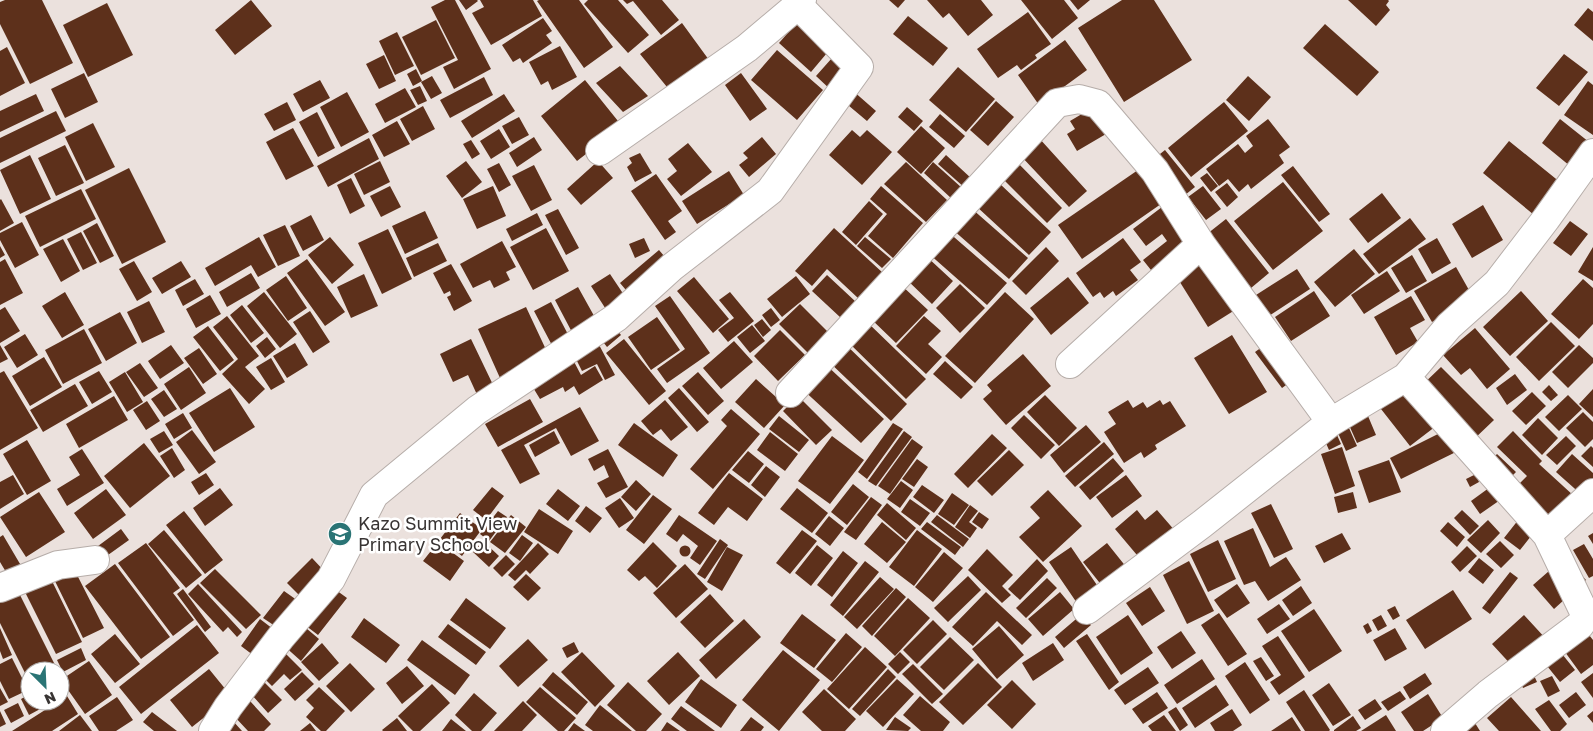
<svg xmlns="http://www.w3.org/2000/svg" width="1593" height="731" font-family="'Golos Text',sans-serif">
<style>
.building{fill:#5d301b}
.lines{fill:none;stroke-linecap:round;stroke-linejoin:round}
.minor-casing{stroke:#b6ada9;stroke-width:30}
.minor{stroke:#fff;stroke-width:28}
.labels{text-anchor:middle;stroke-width:5;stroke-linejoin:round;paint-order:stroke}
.poi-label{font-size:18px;fill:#383433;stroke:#fff;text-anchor:start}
</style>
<rect width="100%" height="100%" fill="#ebe1dd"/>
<path class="building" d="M5,0h37l31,63 -43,21 -30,-60v-22z
M251,0l21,26 -37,29 -20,-25z
M445,0h10l36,69 -37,20 -11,-22 15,-7 -27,-53z
M459,0h18l1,1 -12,9z
M480,0h53l9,16 -51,29 -19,-32 12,-6z
M539,0h40l34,47 -29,21 -47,-67z
M588,0h30l31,35 -21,18 -44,-49z
M623,0h39l17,20 -18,15 -28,-34 -6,3z
M889,0h16l-7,8z
M927,0h54l12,15 -25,21 -19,-23 -6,5z
M1021,0h43l14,18 -26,21z
M1070,0h20l-12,10z
M1122,0h32l38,60 -68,42 -46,-74z
M1348,0h40l1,1 -3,4 4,5 -14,16z
M107,3l26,52 -45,22 -25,-52z
M1588,8l5,4v29l-19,-16z
M1028,12l23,32 -16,11 2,3 -16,12 -4,-5 -19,13 -21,-29z
M908,16l40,32 -15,18 -40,-32z
M543,18l9,13 -6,4 6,8 -29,20 -3,-5 -7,4 -11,-17z
M800,19l32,28 -21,25 -32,-29z
M436,20l19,38 -34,17 -19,-38z
M682,23l27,37 -42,27 -27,-33z
M1325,24l54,48 -22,24 -54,-48z
M397,32l17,34 -19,9 -16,-34z
M1065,40l22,30 -48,35 -21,-30z
M560,46l17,31 -25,13 -4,-9 -7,4 -12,-23z
M7,47l18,36 -25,13v-45z
M777,50l46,40 -26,30 -46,-40z
M1564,54l24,18 -29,34 -23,-18z
M384,55l12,26 -17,8 -13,-25z
M832,58l16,14 -16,19 -16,-15z
M620,66l28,30 -25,16 -27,-29z
M958,67l37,32 -29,33 -37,-32z
M416,69l6,12 -9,5 -6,-12z
M84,73l14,29 -33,16 -14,-29z
M741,73l26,36 -17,12 -25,-36z
M432,76l10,17 -11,6 -10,-17z
M1248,76l23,21 -22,24 -23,-21z
M484,77l9,18 -43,23 -10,-18z
M320,80l10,18 -27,14 -10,-18z
M585,80l37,46 -45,35 -36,-45z
M1588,81l5,4v50l-29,-20z
M420,86l7,15 -9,4 -8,-15z
M405,88l11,19 -31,16 -10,-19z
M852,90l24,21 -9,10 -25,-21z
M347,92l22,40 -28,15 -21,-40z
M36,94l8,17 -44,21v-21z
M504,94l11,17 -43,27 -11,-17z
M996,101l18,16 -26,29 -18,-16z
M287,102l9,18 -22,11 -10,-17z
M1224,102l24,29 -57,46 -23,-29z
M423,106l12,23 -23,12 -12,-22z
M907,107l16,14 -9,10 -16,-14z
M1092,108l14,26 -29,17 -10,-17 8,-5 -5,-8z
M56,111l10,20 -66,32v-25z
M317,112l18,36 -17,9 -19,-35z
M940,114l25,22 -11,12 -25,-21z
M519,117l10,18 -17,9 -10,-18z
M1268,119l22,28 -11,8 5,8 -33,26 -3,-5 -9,8 -11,-13 -9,7 -13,-17 32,-25 7,9 8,-7 -7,-10z
M1560,119l29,23 -19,24 -28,-23z
M397,121l13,23 -26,13 -12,-22z
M93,123l22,44 -29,14 -21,-44z
M921,126l24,22 -24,26 -24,-22z
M293,128l21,38 -28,14 -20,-38z
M499,129l11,18 -19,12 -11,-18z
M852,130l8,7 7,-7 25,22 -30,33 -33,-30z
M534,137l8,13 -25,17 -8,-14z
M762,137l14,17 -27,23 -10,-12 9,-7 -5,-5z
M369,138l10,21 -51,28 -11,-21z
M1039,138l48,53 -18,16 -49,-52z
M471,140l9,14 -8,5 -9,-15z
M1509,141l57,46 -27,32 -56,-46z
M688,143l24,29 -31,24 -14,-17 10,-8 -9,-12z
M65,145l19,38 -28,13 -18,-38z
M1165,150l30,37 -10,8 -30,-37z
M640,153l12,20 -17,9 -8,-15 5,-4 -3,-5z
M30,155l21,44 -31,15 -20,-44z
M946,155l26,24 -7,9 -27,-24z
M1013,158l49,50 -15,15 -49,-49z
M380,161l10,21 -26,13 -10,-21z
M466,161l16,21 -20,16 -16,-22z
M598,161l15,17 -32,27 -14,-16z
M906,162l41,38 -21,22 -42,-38z
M933,162l29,26 -10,11 -28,-26z
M499,163l12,22 -12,7 -12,-23z
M534,165l18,35 -21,11 -19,-35z
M1293,166l37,48 -11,8 -38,-47z
M129,168l37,74 -44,22 -37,-74z
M1138,170l23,34 -79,55 -24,-34z
M729,171l15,24 -47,29 -15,-23z
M1207,173l11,13 -7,6 -11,-14z
M656,174l26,37 -14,10 8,11 -11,8 -34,-49z
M351,178l14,28 -15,8 -13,-29z
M1283,182l40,49 -50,39 -39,-49z
M999,183l52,49 -22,23 -53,-49z
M1227,183l11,14 -11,10 -12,-15z
M390,186l11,21 -20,10 -11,-21z
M493,186l13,30 -29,13 -14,-30z
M881,186l42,37 -30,35 -25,-22 19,-22 -17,-15z
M1203,186l18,23 -15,11 -18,-23z
M81,189l15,30 -56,28 -15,-31z
M1382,193l19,25 -33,25 -19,-24z
M1,199l13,24 -14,8v-31z
M869,201l14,13 -27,31 -14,-13z
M1483,205l20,35 -31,18 -20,-34z
M1162,207l31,39 -38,29 -12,-15 24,-19 -5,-7 -16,12 -13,-17z
M971,208l57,50 -19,21 -57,-50z
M558,209l21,39 -13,7 -21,-40z
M425,211l13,27 -33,16 -13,-28z
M537,213l6,12 -31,16 -6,-12z
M311,215l13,25 -21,11 -13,-25z
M1410,218l16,21 -47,35 -16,-20z
M1226,219l43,54 -18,15 -44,-54z
M1570,221l18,13 -17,22 -18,-13z
M22,222l17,33 -24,13 -15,-28v-7z
M97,223l17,33 -14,7 -17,-32z
M285,225l15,31 -22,10 -15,-31z
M546,228l23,43 -36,19 -23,-43z
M834,228l49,45 -24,26 -32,-30 -15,17 -17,-15z
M388,229l24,50 -30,15 -24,-51z
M947,231l60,52 -20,22 -59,-52z
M81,232l16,31 -14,7 -16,-31z
M259,237l17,30 -18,10 -7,-12 -36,21 -10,-18z
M330,237l24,28 -22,19 -24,-29z
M865,237l26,22 -9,9 -25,-22z
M644,238l6,13 -15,7 -6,-14z
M1123,238l18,24 -11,8 8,10 -22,16 -3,-5 -9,7 -4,-6 -7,5 -17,-24z
M1437,238l14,25 -19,11 -14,-25z
M63,239l17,32 -19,11 -18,-33z
M502,241l14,26 -10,5 4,8 -16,8 -4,-8 -17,8 -13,-24z
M438,243l9,18 -33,16 -8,-19z
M0,246l5,9 -5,3z
M1046,247l13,14 -33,34 -14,-14z
M1593,247v34l-15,-9z
M1354,249l21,25 -40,33 -21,-25z
M659,250l11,13 -39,33 -11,-13z
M1412,255l15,26 -21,12 -15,-25z
M926,256l27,25 -21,23 -27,-26z
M5,259l18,34 -23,12v-43z
M307,259l38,53 -20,14 -38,-53z
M134,261l18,31 -15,9 -18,-32z
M181,261l10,16 -29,17 -10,-16z
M1206,261l29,49 -27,17 -30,-48z
M451,264l21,37 -18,10 -7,-14 4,-2 -1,-4 -6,3 -11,-21z
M1456,267l18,32 -42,23 -18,-31z
M1297,269l13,20 -41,27 -13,-21z
M1387,271l13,20 -36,23 -13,-19z
M251,273l9,15 -33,19 -8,-15z
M364,274l14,32 -27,12 -14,-31z
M610,274l18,27 -19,13 -18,-28z
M827,275l29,27 -15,16 -29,-27z
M286,276l21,32 -19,13 -22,-31z
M796,276l14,18 -28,23 -15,-18z
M694,277l35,42 -16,14 -36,-42z
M1068,277l21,26 -38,32 -21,-27z
M195,279l9,15 -21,12 -8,-16z
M1583,279l10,9v36l-14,15 -28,-25z
M900,284l28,26 -32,33 -27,-26z
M960,284l25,24 -25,25 -24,-25z
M578,287l20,36 -24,13 -19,-36z
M1314,291l16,25 -39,25 -16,-24z
M1521,291l27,30 -38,35 -27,-29z
M65,292l19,33 -22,13 -20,-32z
M264,292l33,42 -17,14 -33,-42z
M730,292l24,29 -26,21 -10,-12 16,-12 -15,-18z
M1005,292l29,27 -59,64 -30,-27z
M210,295l11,19 -25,14 -10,-19z
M670,296l40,57 -43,30 -10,-14 28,-20 -30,-43z
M1411,296l14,24 -15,8 8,14 -22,13 -22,-38z
M149,301l16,31 -23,11 -15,-31z
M551,302l21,40 -17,9 -21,-40z
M800,304l29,29 -21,20 -29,-29z
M242,305l22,28 -13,10 -21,-28z
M5,307l15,24 -20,12v-33z
M526,307l23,49 -49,22 -22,-49z
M771,308l9,12 -9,7 -9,-12z
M310,311l20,31 -17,11 -20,-31z
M120,312l17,31 -31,18 -18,-32z
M227,316l32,40 -14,11 20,22 -16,15 -27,-30 16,-15 -25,-32z
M924,316l17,15 -13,13 14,13 -16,17 -30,-28z
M657,317l23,33 -29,20 -23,-33z
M762,319l9,11 -8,7 -9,-12z
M866,321l60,58 -20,20 -59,-58z
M1551,322l24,24 -36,35 -23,-24z
M752,325l13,16 -15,12 -13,-16z
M208,326l26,34 -14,11 -27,-34z
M614,326l7,9 -14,12 -7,-9z
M1475,328l35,41 -23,20 -17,-21 -9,7 -18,-20z
M84,329l18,34 -39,21 -18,-34z
M780,330l25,25 -27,26 -24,-25z
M25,334l13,21 -21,13 -13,-21z
M1232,335l35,57 -38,22 -35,-56z
M267,337l9,12 -11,9 -9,-12z
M471,339l25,52 -17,8 -11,-24 -15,7 -13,-28z
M624,339l42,52 -17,14 -43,-52z
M597,341l18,34 -10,5 -8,-16 -15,7 -9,-18z
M734,341l19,21 -32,27 -18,-21z
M842,341l65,63 -16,17 -65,-62z
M1269,342l27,36 -14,10 -27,-36z
M295,343l13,22 -21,13 -14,-22z
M0,345l8,14 -8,4z
M171,345l13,18 -24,16 -12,-18z
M1579,345l14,13v5l-25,25 -16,-16z
M199,348l18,26 -14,10 -19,-26z
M1023,354l28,32 -45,39 -23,-26 9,-8 -5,-6z
M571,356l10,19 14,-9 8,14 -24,15 -5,-9 -9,6 -2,-5 -23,12 -11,-18z
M44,357l18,30 -32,19 -18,-30z
M271,358l14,24 -14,8 -15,-23z
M945,361l28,26 -12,12 -28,-25z
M823,362l61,57 -23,24 -61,-56z
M140,363l18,25 -14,9 -18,-25z
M189,367l17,26 -25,17 -17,-26z
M1441,367l53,53 -22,21 -53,-53z
M4,371l34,57 -38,22v-77z
M99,371l13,21 -20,12 -13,-22z
M125,372l18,30 -16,10 -18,-30z
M698,372l26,29 -16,14 -26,-29z
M1515,374l12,16 -20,15 -11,-17z
M756,379l29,26 -21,23 -29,-26z
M75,384l13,22 -45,26 -13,-22z
M1549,385l9,10 -7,6 -9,-9z
M1411,386l29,37 -30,23 -29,-37z
M230,388l25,39 -41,25 -25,-39z
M679,388l30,34 -12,10 -29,-34z
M1593,389v28l-14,-13z
M164,390l13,19 -13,8 -13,-18z
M1532,392l14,14 -20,19 -14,-14z
M1045,395l32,33 -18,18 -32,-34z
M1568,395l14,14 -23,22 -14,-14z
M114,396l14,24 -49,28 -13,-24z
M798,396l34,34 -16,15 -33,-34z
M530,399l13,23 -45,25 -13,-23z
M665,400l23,27 -17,14 -10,-12 -8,6 -12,-14z
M1128,400l5,8 10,-6 4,6 13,-8 3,5 7,-4 16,25 -31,19 2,4 -13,9 -3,-6 -17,11 -20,-31 12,-8 -8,-12z
M147,401l13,20 -14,9 -13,-20z
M580,407l19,34 -28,15 -15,-28 -32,17 16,29 -20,10 -19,-34z
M731,409l29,25 -47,55 -23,-20 37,-43 -6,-6z
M1583,412l10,10v17l-8,8 -19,-19z
M183,413l9,15 -18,11 -9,-15z
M1024,415l31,30 -14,14 -30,-31z
M779,416l30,24 -10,12 -30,-23z
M1368,416l8,19 -19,8 -8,-18z
M1538,418l20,20 -16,17 -20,-20z
M634,423l44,32 -15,22 -45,-32z
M893,423l10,6 -36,50 -9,-7z
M1086,425l15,17 -37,31 -14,-18z
M1349,428l8,18 -11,5 -8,-18z
M1450,428l10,22 -59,29 -11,-21z
M192,430l24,32 -17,12 -23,-32z
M164,431l9,14 -14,8 -9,-14z
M554,431l6,12 -25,14 -6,-12z
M904,431l8,6 -36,49 -8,-5z
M1513,431l29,30 -3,3 35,32 -21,23 -36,-33 10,-10 -30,-29z
M770,432l28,22 -13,17 -28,-21z
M992,434l15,14 -39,40 -14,-14z
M1337,435l4,9 -12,6 -4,-9z
M832,436l32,24 -34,44 -32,-23z
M1566,436l10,10 -19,19 -11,-10z
M912,439l11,8 -33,47 -12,-8z
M27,440l24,41 -24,14 -24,-41z
M1104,442l10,12 -39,33 -10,-11z
M144,443l26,33 -40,32 -26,-32z
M1591,446l2,2v19l-12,-11z
M1342,447l13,39 -20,8 -14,-40z
M172,448l13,22 -11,8 -14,-22z
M82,449l22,34 -37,23 -10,-17 23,-14 -11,-18z
M608,449l20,38 -22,11 -9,-15 12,-6 -5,-12 -10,6 -6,-12z
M1009,450l15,15 -32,31 -15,-15z
M748,451l16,13 -15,19 -17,-13z
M1497,454l19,18 -12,12 -18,-19z
M1572,454l21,19v11l-10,12 -27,-24z
M1113,458l11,13 -34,29 -11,-13z
M917,459l11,8 -14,20 -12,-8z
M1389,460l12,32 -32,11 -11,-32z
M766,466l14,11 -15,20 -14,-12z
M206,473l8,12 -15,10 -8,-13z
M729,473l34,26 -16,22 -19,-14 -14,18 -16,-12z
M1476,474l3,8 -9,5 -4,-8z
M13,475l11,19 -24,15v-27z
M1126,475l16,21 -30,22 -16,-21z
M636,480l15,14 -15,17 -15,-14z
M901,481l12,9 -13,18 -13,-9z
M853,484l16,13 -22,28 -16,-13z
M922,485l22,15 -10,13 -21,-16z
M1493,485l10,13 -23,16 -9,-13z
M492,487l12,9 -18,24 -13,-10z
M220,488l13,17 -28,21 -12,-18z
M797,488l31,25 -16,20 -32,-24z
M106,489l20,26 -33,24 -19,-26z
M558,489l22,17 -12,15 -22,-17z
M1048,490l34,36 -39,36 -24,-25 21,-19 -10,-11z
M39,492l26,40 -39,25 -26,-40z
M1353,492l4,16 -19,5 -4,-16z
M952,493l17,12 -15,20 -16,-11z
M653,495l19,14 -28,35 -18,-14z
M871,497l11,8 -26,35 -12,-8z
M620,498l14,20 -15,10 -14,-20z
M910,499l20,14 -10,13 -19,-14z
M887,503l29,25 -10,12 -29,-25z
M1271,504l22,45 -19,9 -23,-45z
M970,505l8,6 -9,11 8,6 -7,10 -15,-11z
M586,506l16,12 -12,15 -15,-12z
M539,509l34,22 -15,23 -34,-22z
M1137,510l8,10 12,-10 19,22 -34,29 -27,-32z
M1462,510l17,16 -9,9 -16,-17z
M184,511l39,49 -18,14 -39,-49z
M498,511l9,6 -18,24 -9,-7z
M979,512l10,7 -7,10 -10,-7z
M460,513l22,16 -20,27 -22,-17z
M511,515l15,12 -21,26 -15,-11z
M679,515l38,26 -17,24 -10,-7 8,-12 -15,-12 -6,8 -11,-8z
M937,515l32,24 -6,8 -32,-25z
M829,516l15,12 -14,18 -15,-12z
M1519,519l16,12 -15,19 -16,-12z
M1488,520l12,13 -19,20 -14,-13z
M882,522l24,20 -19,21 -23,-19z
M927,522l34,25 -6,8 -34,-26z
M1448,522l17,15 -8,10 -17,-16z
M1253,528l17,39 16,-10 15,23 -33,21 -13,-20 -11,4 -20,-44z
M121,529l8,11 -28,20 -7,-11z
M164,530l38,45 -16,13 -38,-44z
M802,530l15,11 -27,33 -14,-11z
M917,530l25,19 -28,37 -25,-19z
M1342,533l9,16 -27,14 -9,-17z
M1593,533v11l-5,-8z
M3,535l20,34 -14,8 -9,-15v-25z
M522,535l11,8 -13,18 -11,-8z
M720,539l8,6 -23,34 -8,-5z
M1218,540l18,39 -28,13 -18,-38z
M483,541l16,15 -10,11 -16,-15z
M1500,541l14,14 -13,13 -15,-14z
M438,542l26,19 -14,20 -27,-20z
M653,542l24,24 -20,22 -12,-12 -6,5 -12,-11z
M146,543l34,45 -7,5 21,27 -21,16 -55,-73z
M538,543l11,11 -19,20 -4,-4 -11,11 -7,-6z
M1107,543l20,25 -24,19 -20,-25z
M1584,544l9,15v17l-4,2 -16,-28z
M817,545l16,13 -22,28 -16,-13z
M679.5 551a5.5 5.5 0 1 1 11 0a5.5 5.5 0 1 1-11 0Z
M1467,546l10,10 -17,16 -9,-10z
M727,547l16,8 -21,36 -15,-9z
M1071,547l30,44 -22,15 -30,-44z
M987,549l26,26 -11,11 9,9 -9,8 -34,-33z
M843,551l15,12 -26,34 -15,-12z
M944,552l19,16 -30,34 -18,-15z
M506,555l9,9 -13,13 -9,-9z
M1565,557l21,23 -32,29 -21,-24z
M312,558l16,17 -25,24 -16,-16z
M1479,558l15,12 -11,14 -15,-12z
M1037,559l11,12 -28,29 -12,-11z
M865,561l14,11 -36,44 -13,-11z
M1189,561l25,50 -27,13 -24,-49z
M115,564l55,73 -29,22 -56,-73z
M685,564l23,25 -32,29 -23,-25z
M72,565l32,63 -21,10 -31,-63z
M215,569l46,46 -15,14 -46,-46z
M1510,572l8,6 -28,36 -8,-6z
M526,574l15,14 -13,13 -15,-14z
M968,576l13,14 -33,32 -14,-14z
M50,577l32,65 -26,12 -32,-64z
M880,577l14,12 -37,40 -13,-12z
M1047,578l10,10 -31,30 -10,-10z
M198,584l44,48 -5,5 -9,-10 -5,5 -35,-38z
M1237,584l13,19 -23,15 -13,-18z
M329,585l18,13 -29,37 -17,-13z
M1301,586l11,17 -19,13 -11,-16z
M16,587l42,84h-28v12l-30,-60v-28z
M1150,587l15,24 -23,15 -16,-23z
M896,588l10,9 -34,39 -10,-10z
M183,589l28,38 -6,5 -28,-38z
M1453,590l19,29 -47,30 -19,-29z
M284,591l17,12 -20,27 -18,-12z
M986,592l46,43 -10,10 -25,-24 -24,25 -21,-19z
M1060,592l14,17 -31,27 -15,-17z
M710,594l24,27 -29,27 -25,-26z
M466,598l40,30 -16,21 -40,-29z
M908,598l22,20 -35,38 -21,-20z
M1279,604l11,15 -23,15 -10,-15z
M1395,606l5,10 -7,4 -6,-10z
M1314,609l28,42 -33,21 -28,-41z
M1219,613l28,41 -19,12 -27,-41z
M802,614l34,26 -22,28 -34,-25z
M1082,614l9,11 -27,23 -9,-11z
M1128,615l25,38 -32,22 -25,-38z
M1381,615l6,11 -9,5 -6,-11z
M1524,615l23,25 -32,29 -23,-25z
M364,618l36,27 -14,18 -35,-26z
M260,619l17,13 -20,26 -16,-12z
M744,619l17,18 -45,42 -17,-19z
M933,620l14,14 -30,30 -14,-14z
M300,623l19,16 -18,22 -19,-17z
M1368,623l4,8 -5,3 -4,-8z
M448,624l38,28 -10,13 -38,-28z
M197,625l22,28 -78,61 -22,-27z
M999,626l25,29 -27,24 -25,-30z
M0,628l12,27 -9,4 -3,-8z
M1395,628l12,21 -22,12 -12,-21z
M1181,631l15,22 -24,16 -15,-22z
M846,633l16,14 -30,35 -16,-13z
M115,634l25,30 -25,19 -24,-29z
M1087,634l32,48 -10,8 -33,-49z
M1589,635l4,5v25l-12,9 -16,-22z
M1278,636l27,41 -26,18 -9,-13 11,-7 -19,-29z
M950,637l24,23 -30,30 -24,-23z
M528,639l20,21 -30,27 -19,-21z
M422,640l48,35 -15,20 -48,-35z
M574,642l5,10 -12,6 -5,-10z
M322,643l17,20 -20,18 -18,-19z
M1053,643l11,17 -31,21 -11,-18z
M865,647l22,20 -38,42 -22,-20z
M81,648l5,12 -23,12 -6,-12z
M1558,649l17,21 -15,12 -17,-21z
M783,650l37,30 -41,51 -37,-31z
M582,652l33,34 -20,21 -34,-35z
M678,652l22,24 -31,29 -22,-24z
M900,652l10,10 -12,12 -10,-10z
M286,654l16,16 -12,10 -6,-6 -12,12 -10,-10z
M1261,657l13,19 -8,5 -13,-20z
M12,658l16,32 -19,9 -9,-18v-17z
M1202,659l13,20 -38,25 -13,-19z
M89,661l23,34 -27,19 -24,-34z
M1245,662l25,38 -20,14 -25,-38z
M350,663l25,26 -24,23 -25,-26z
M978,663l24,24 -39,38 -24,-23z
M913,664l30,30 -11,10 -30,-30z
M407,666l17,20 -22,18 -16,-21z
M1148,667l11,16 -34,22 -11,-15z
M209,669l22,27 -39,31 -22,-27z
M888,669l8,8 -36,39 -8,-7z
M1531,669l6,13 -14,6 -6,-13z
M302,672l12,12 -19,17 -11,-12z
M553,672l35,30 -11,13 -35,-30z
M1425,673l7,11 -22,15 -7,-12z
M1593,673v25l-12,-16z
M1552,676l8,15 -12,6 -8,-16z
M701,679l36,26 -16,23 -36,-26z
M897,679l17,15 -31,33 -17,-16z
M1012,680l24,24 -24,25 -25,-24z
M264,682l18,18 -14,13 -17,-19z
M628,682l34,32 -16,17h-10l-29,-26z
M1329,683l22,32 -18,11 -21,-31z
M432,684l18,19 -30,28h-7l-15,-15z
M1216,685l13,20 -34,23 -13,-20z
M319,687l26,24 -19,20h-5l-15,-14 8,-9 -8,-8z
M540,687l36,31 -12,13h-6l-32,-29z
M0,688l8,14 -8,4z
M824,689l32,30 -11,12h-23l-20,-19z
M1304,690l26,40 -1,1h-24l-19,-29z
M1400,691l6,8 -18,12 -7,-9z
M1157,692l11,16 -25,16 -11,-15z
M1576,692l10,13 -17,13 -10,-13z
M474,693l23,20 -16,18h-9l-17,-16z
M30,694v7h25l-26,14 -8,-16z
M1428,694l15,24 -20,13h-9l-13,-19z
M67,696l11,18 -26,17h-40z
M920,696l30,26 -7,9h-22l-18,-16z
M117,697l16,23 -17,11h-17l-10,-15z
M1511,697l30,34h-42l-12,-13z
M1375,699l7,10 -17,11 -7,-10z
M1549,700l18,24 -7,7h-9l-16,-22z
M250,701l21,23 -7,7h-16l-14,-15z
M523,701l14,14 -15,16h-28z
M18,703l6,13 -13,7 -7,-13z
M600,705l32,26h-39l-8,-6z
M681,706l34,25h-28l-16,-12z
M1176,707l12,18 -8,6 -12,-19z
M1232,709l10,16 -9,6h-18l-5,-8z
M0,711l6,13 -6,3z
M1593,711v12l-6,-7z
M152,712l25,19h-23l-11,-9z
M80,715l12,16h-33z
M1164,715l12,16h-24l-4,-5z
M1386,715l10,16h-35z
M1353,716l8,12 -5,3h-22v-1z
M751,717l13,10 -3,4h-21z
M895,717l16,11 -3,3 -22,-1z
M1292,717l9,14h-30z
M397,718l10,13h-24l-1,-1z
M451,719l15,12h-24z
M233,721l9,10h-19z
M667,722l13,9h-19z
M310,723l6,8h-16z
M574,723l11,8h-17z
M1475,723l5,8h-16z"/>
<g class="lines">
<g class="minor-casing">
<path id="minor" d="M600,151l147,-103 51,-43 4,-5
M1070,364l131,-120
M1406,377l141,158 36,75 2,8 -5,7 -92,69 -43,37
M790,393l267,-290 22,-4 19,5 57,67 46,73 130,178
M1547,535l46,-42
M0,588l58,-23 37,-5
M1087,610l115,-86 129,-102 75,-45 43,-51 48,-43 49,-64 47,-66
M213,731l15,-24 53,-70 50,-58 43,-84 103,-85 140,-93 55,-50 98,-76 89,-124 -61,-62"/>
</g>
<use href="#minor" class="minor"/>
</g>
<defs>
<g id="school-disc" transform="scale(1.25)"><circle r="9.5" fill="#2a7475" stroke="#fff"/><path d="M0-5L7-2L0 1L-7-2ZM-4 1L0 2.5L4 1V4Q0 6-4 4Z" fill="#fff"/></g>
</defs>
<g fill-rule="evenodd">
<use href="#school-disc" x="340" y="534"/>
</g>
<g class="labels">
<g class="poi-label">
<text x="358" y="530">Kazo Summit View<tspan x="358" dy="21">Primary School</tspan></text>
</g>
</g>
<g transform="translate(45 686) rotate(156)"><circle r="24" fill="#ffffff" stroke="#afaead"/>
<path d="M0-4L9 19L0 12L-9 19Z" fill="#2a7475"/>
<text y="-8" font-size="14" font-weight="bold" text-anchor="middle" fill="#383433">N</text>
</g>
</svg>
